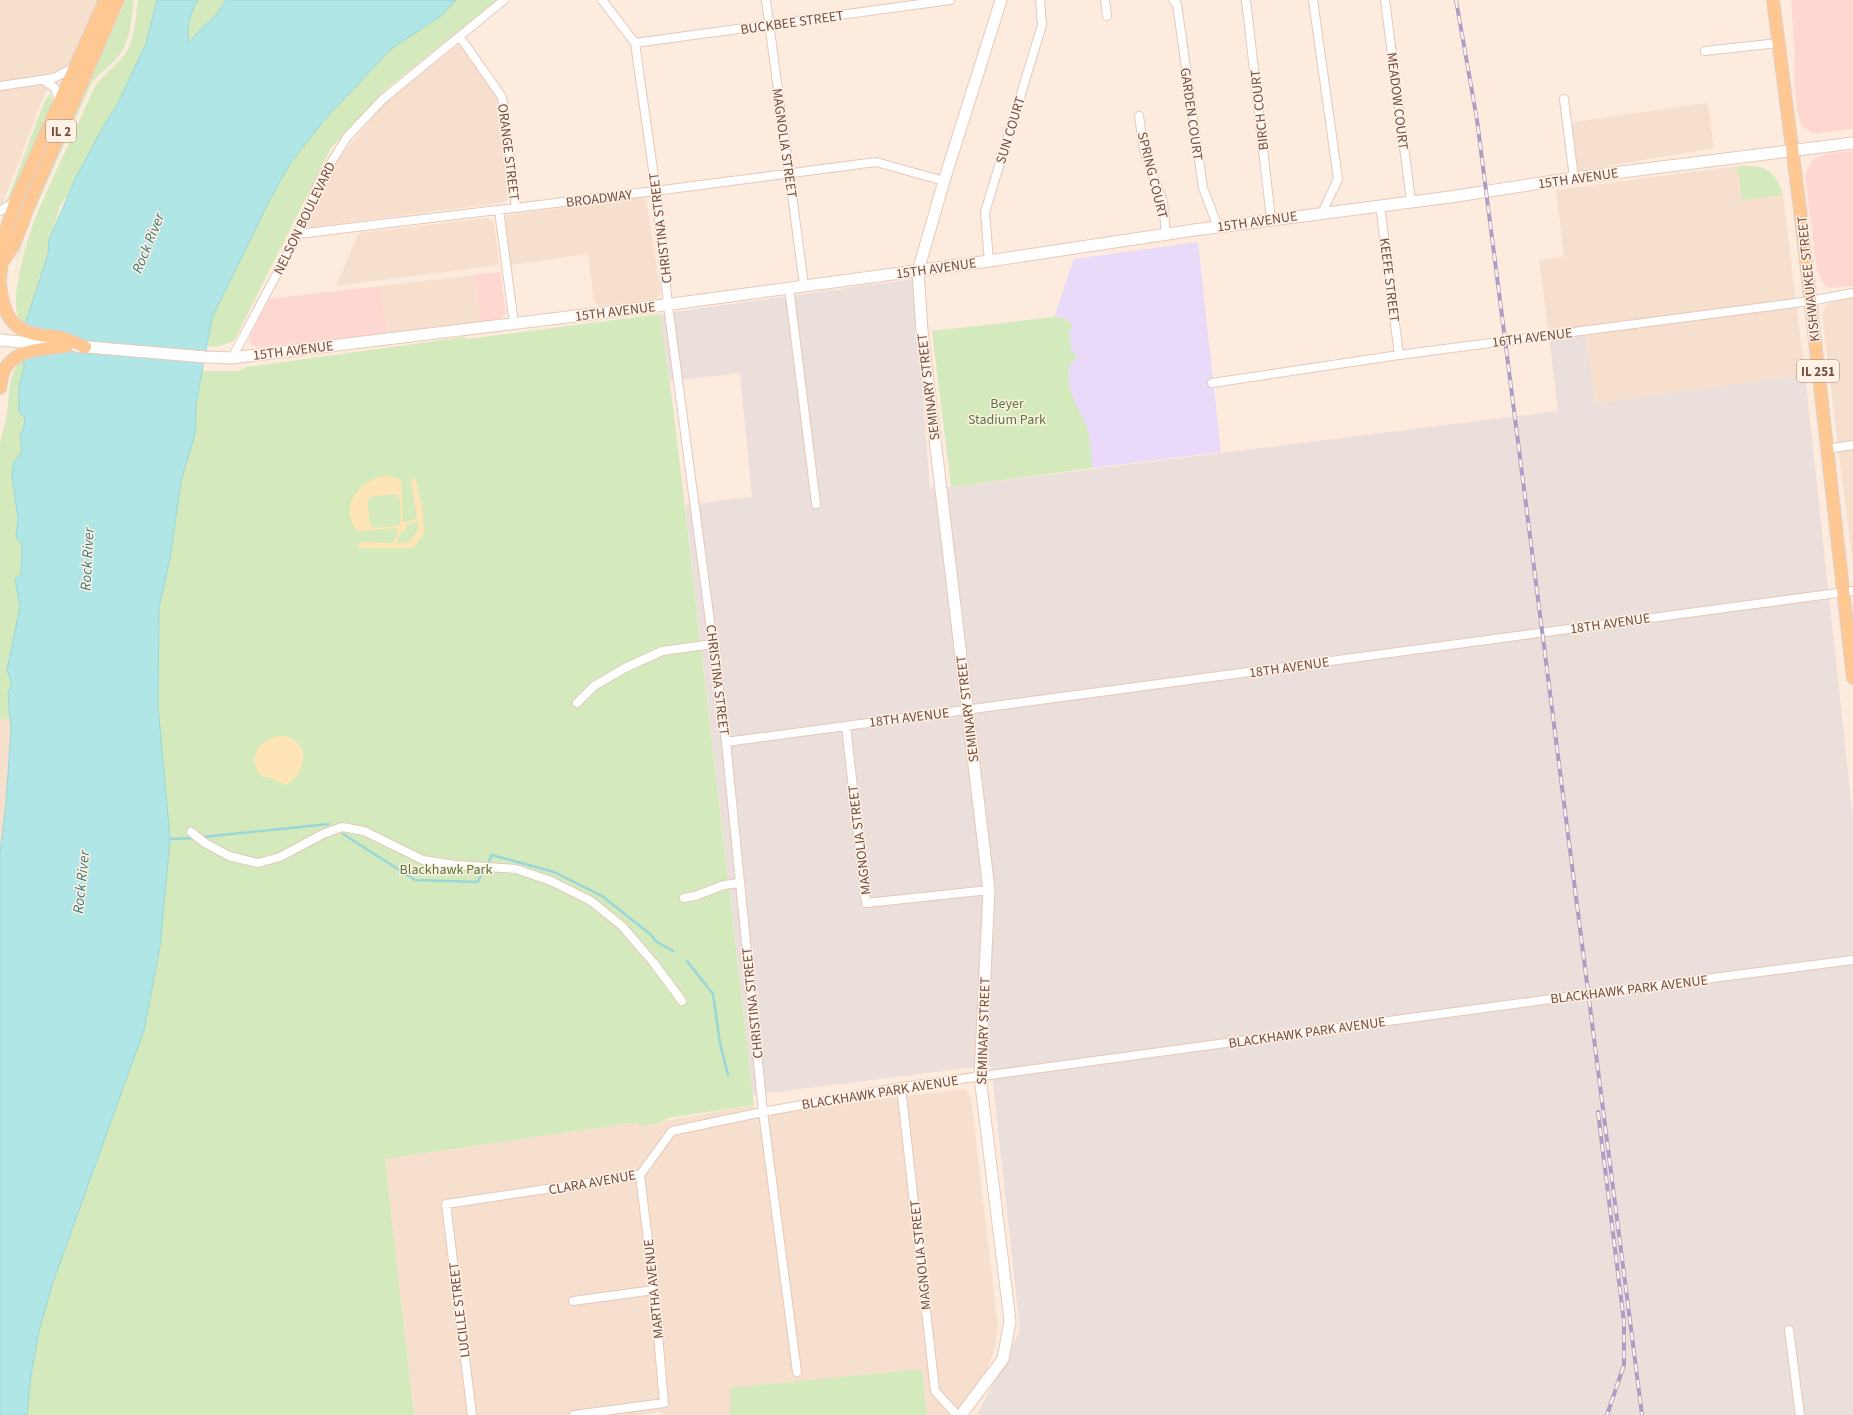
<svg xmlns="http://www.w3.org/2000/svg" width="1853" height="1415" font-family="'Source Sans 3',sans-serif">
<style>
.residential{fill:#f7dfce}
.commercial{fill:#fed7d0}
.industrial{fill:#eadfda}
.education{fill:#e9daf9}
.green{fill:#d5eabc}
.sand{fill:#ffe4b5;fill-rule:evenodd}
.water{fill:#b1e6e7;stroke:#97d7d9}
.lines{fill:none;stroke-linecap:round;stroke-linejoin:round}
.stream{stroke:#97d7d9;stroke-width:2.5}
.street-casing{stroke:#e3c9bc;stroke-width:10}
.secondary-casing{stroke:#e8c8b9;stroke-width:13}
.primary-casing{stroke:#dbd1cf;stroke-width:14}
.street{stroke:#fff;stroke-width:8}
.secondary{stroke:#fff;stroke-width:11}
.primary{stroke:#ffc892;stroke-width:12}
.rail-casing{stroke:#ad9dc5;stroke-width:4}
.rail{stroke:#fff1e4;stroke-width:2.5;stroke-dasharray:8;stroke-linecap:butt}
.labels{text-anchor:middle;stroke-width:3;stroke-linejoin:round;paint-order:stroke}
.shield{fill:#fff1e4;stroke:#9d8075;stroke-width:1}
.shield-label{font-size:13px;font-weight:bold;fill:#734f45}
.street-label{font-size:14px;fill:#734f45;stroke:#fff1e4}
.park-label{font-size:14px;fill:#57793d;stroke:#fff1e4}
.water-label{font-size:15px;font-style:italic;fill:#39787a;stroke:#fff1e4}
</style>
<rect width="100%" height="100%" fill="#fdecdd"/>
<path class="residential" d="M0,0h99l-29,66 -20,9 -50,6z
M457,46l5,1 34,44 13,107 -3,3 -5,2 -189,24 -4,-1 -2,-2 13,-35 21,-32 47,-57z
M40,85l7,3 -44,115 -3,1v-114z
M1705,103l3,2 6,43 -135,23 -2,-2 -7,-42 5,-5z
M1737,166l5,34 41,-5 22,180 -210,28 -11,-77 -36,4 -9,-70 25,-3 -8,-67z
M642,197l4,2 15,92 -1,5 -5,3 -56,7 -3,-2 -2,-4 -6,-46 -77,11 -6,-47 3,-3z
M487,218l7,4 5,41 -1,2 -162,21 23,-53z
M475,275l5,47 -93,12 -6,-48z
M1853,297v269l-31,-251 5,-11z
M0,719h11v11l-5,74 -6,50z
M962,1089l5,3 4,6 27,229 -2,18 -7,20 -30,50h-32l-5,-46 -192,20v26h-66l-4,-3 -20,3h-226l-29,-256 253,-37 2,4 9,-3 8,1 8,-3 89,-16 2,17 14,-5 2,-4 8,-1z"/>
<path class="commercial" d="M1791,0h62v129l-35,4h-7l-10,-9 -4,-14 -3,-35 1,-19z
M1853,151v135l-23,2 -5,-2 -8,-16 -12,-94 5,-12 5,-6 13,-5z
M500,272l6,41 -5,6 -21,3 -5,-47z
M381,286l6,48 -130,13 -7,-3v-7l18,-38z"/>
<path class="industrial" d="M913,279l17,208h21l607,-76 -10,-81 36,-5 11,78 210,-28 48,443v597h-876l43,-85 -29,-265 -238,30 -68,-590 67,-8 -12,-124 -70,8 6,50 -16,-117z"/>
<path class="education" d="M1198,242l23,210 -129,16 -5,-38 -17,-37 -2,-13 1,-14 -15,-49 20,-58z"/>
<path class="green" d="M126,0h8c-3,21 -3,43 -18,59 -8,9 -18,15 -25,25l-62,139 -7,21 -9,40 7,-37 9,-29z
M138,0h19c-3,15 -6,30 -11,44 -16,41 -39,76 -60,114 -4,8 -13,30 -18,34l-1,4 -7,10 -6,20 2,2 -7,12 -1,14 -23,71c-2,-2 -5,-4 -6,-6 -11,-21 10,-85 18,-106l59,-129 26,-26 6,-9 6,-17z
M198,0h28l-10,15 -6,5 -22,24c-1,-16 2,-30 10,-44z
M456,0h41l-112,90 -25,29 -29,29 -97,193 -18,6 -9,-1 5,-28 57,-117 22,-39 35,-44 65,-69 50,-33z
M102,20h2l-92,217 -2,-1 13,-36z
M51,94l2,10 -42,94 -7,5 5,-7 32,-86 5,-11z
M1737,166c25,-1 38,2 46,29l-41,5z
M660,314l16,117 78,674 -86,13c-9,8 -18,5 -28,8l-2,-4 -253,37 29,256h-387l4,-40 8,-44 14,-49 91,-252 16,-83 10,-108 -12,-132 1,-99 11,-50 11,-77 14,-47 1,-30 6,-33h37l7,-4 218,-30 3,2z
M1054,317l10,1 8,6 1,3 -4,4 2,18 6,9 -8,8c-2,28 8,38 18,62 4,12 4,28 5,40l-141,19 -19,-156z
M23,360c3,7 -1,12 -2,19 -3,10 -2,22 -2,33l6,6c-1,7 -3,11 -5,17 -1,6 4,12 1,19 -2,3 -6,5 -7,9 -5,25 7,49 2,74l6,7 -1,31 -6,4 5,28 -13,63 5,14 -4,9 3,26h-11v-275c2,-11 5,-21 7,-31 3,-17 0,-42 16,-53z
M922,1369l5,46h-197v-27z"/>
<path class="sand" d="M387,476l14,4 2,41 4,2 10,-5 -6,-39h5l4,22 2,1 2,31 -11,15h-55l2,-6 33,1 5,-12 -1,-3 -40,3c-19,-24 3,-53 30,-55zM396,494v3l4,1 1,23 -3,5 -24,2 -2,-3 -3,-1 -1,-25 6,-3zM418,521v10l-9,11 -13,1 5,-11 5,-3 1,-4z
M279,736c7,1 13,1 18,6 14,11 2,37 -11,43l-17,-8h-6c-18,-17 -5,-37 16,-41z"/>
<path class="water" d="M157,0h41c-8,13 -12,28 -9,43 8,-10 17,-19 26,-27 5,-5 7,-11 11,-16h230l-15,16 -50,33 -65,69 -35,44 -22,39 -57,117 -16,86 -1,30 -14,47 -11,77 -11,50 -1,99 12,132 -10,108 -16,83 -91,252 -14,49 -8,44 -4,40h-27v-561l6,-50 5,-74 -3,-37 4,-9 -5,-14 13,-63 -5,-28 6,-4 1,-31 -6,-7 2,-17 -6,-45 2,-14 7,-7 1,-6 -2,-12 4,-11 1,-7 -6,-6c0,-11 -1,-23 2,-33 1,-7 5,-12 2,-19l2,-35 23,-71 1,-14 27,-63 25,-46 17,-28 28,-59z"/>
<g class="lines">
<path class="stream" d="M343,834l72,46 63,2 6,-13
M203,837l126,-13
M170,839l26,-1
M487,865l5,-10 62,17 48,24 48,38 7,8 16,9
M687,961l26,33 7,49 8,32"/>
<g class="street-casing">
<path id="street" d="M602,0l33,43 21,148 12,114 58,437 37,370 34,260
M766,0l38,285
M1105,0l2,16
M1173,0l4,4 26,184 15,39
M1246,0l25,219
M1313,0l25,179 -16,34
M1385,0l26,201
M460,37l42,60 14,111
M635,43l315,-43
M1705,51l73,-8
M43,80l12,8 4,13
M0,86l54,-8 19,-10
M1564,99l10,79
M1139,116l5,35 19,51 3,32
M1380,205l19,150
M499,210l15,114
M0,211l16,-10
M298,234l365,-44 213,-28 68,19
M989,261l-4,-49 57,-187 -2,-25
M789,287l27,217
M232,358l66,-124 21,-52 28,-45 36,-38 121,-99
M1212,383l187,-28 411,-54 43,-8
M1827,449l26,-4
M577,703l17,-17 31,-18 37,-17 51,-7
M846,726l20,177 123,-13
M726,742l1127,-151
M191,832l14,11 24,13 29,7 22,-6 43,-23 19,-7 22,4 59,29 32,5 61,4 35,12 40,20 31,25 31,36 29,39
M684,898l11,-2 29,-11 16,-2
M901,1087l34,304 22,24
M573,1301l81,-11
M1789,1330l11,85
M472,1415l-26,-211 194,-29 32,-44 91,-19 138,-25 687,-93 265,-34
M574,1415l90,-12 -10,-113 -14,-115"/>
</g>
<g class="secondary-casing">
<path id="secondary" d="M0,340l53,5
M76,346l129,11 27,1 425,-52 332,-45 205,-31 256,-33 124,-19 279,-35
M961,1415l42,-56 7,-38 -30,-244 9,-187 -67,-559 -4,-60 26,-90 57,-181"/>
</g>
<g class="primary-casing">
<path id="primary" d="M1773,0l28,217 52,461
M3,261c15,-18 20,-44 30,-66 29,-65 57,-130 85,-195
M0,279l5,-46 11,-33 89,-200
M0,284c3,27 10,47 40,51 7,1 15,1 22,3 7,2 15,6 23,9
M0,388c1,-7 2,-15 6,-21 12,-19 42,-18 61,-21"/>
</g>
<use href="#street" class="street"/>
<use href="#secondary" class="secondary"/>
<use href="#primary" class="primary"/>
<g class="rail-casing">
<path id="rail" d="M1456,0l21,120 165,1295
M1598,1112l26,210v43l-17,50"/>
</g>
<use href="#rail" class="rail"/>
</g>
<g class="labels">
<g class="shield">
<rect x="46" y="120" width="30" height="22" rx="3"/>
<rect x="1797" y="360" width="42" height="22" rx="3"/>
</g>
<g class="shield-label">
<text x="61" y="136">IL 2</text>
<text x="1818" y="376">IL 251</text>
</g>
<g class="street-label">
<text transform="translate(792 22) rotate(-8)" y="5">BUCKBEE STREET</text>
<text transform="translate(1398 101) rotate(83)" y="5">MEADOW COURT</text>
<text transform="translate(1259 110) rotate(-96)" y="5">BIRCH COURT</text>
<text transform="translate(1192 114) rotate(82)" y="5">GARDEN COURT</text>
<text transform="translate(1010 130) rotate(-73)" y="5">SUN COURT</text>
<text transform="translate(785 143) rotate(82)" y="5">MAGNOLIA STREET</text>
<text transform="translate(509 152) rotate(83)" y="5">ORANGE STREET</text>
<text transform="translate(1153 175) rotate(76)" y="5">SPRING COURT</text>
<text transform="translate(1578 178) rotate(-8)" y="5">15TH AVENUE</text>
<text transform="translate(599 198) rotate(-7)" y="5">BROADWAY</text>
<text transform="translate(304 218) rotate(-64)" y="5">NELSON BOULEVARD</text>
<text transform="translate(1257 221) rotate(-8)" y="5">15TH AVENUE</text>
<text transform="translate(660 228) rotate(-97)" y="5">CHRISTINA STREET</text>
<text transform="translate(936 268) rotate(-8)" y="5">15TH AVENUE</text>
<text transform="translate(1808 279) rotate(-96)" y="5">KISHWAUKEE STREET</text>
<text transform="translate(1390 280) rotate(83)" y="5">KEEFE STREET</text>
<text transform="translate(615 311) rotate(-7)" y="5">15TH AVENUE</text>
<text transform="translate(1532 337) rotate(-7)" y="5">16TH AVENUE</text>
<text transform="translate(293 350) rotate(-7)" y="5">15TH AVENUE</text>
<text transform="translate(928 387) rotate(-97)" y="5">SEMINARY STREET</text>
<text transform="translate(1610 623) rotate(-8)" y="5">18TH AVENUE</text>
<text transform="translate(1289 667) rotate(-8)" y="5">18TH AVENUE</text>
<text transform="translate(718 680) rotate(83)" y="5">CHRISTINA STREET</text>
<text transform="translate(967 709) rotate(-97)" y="5">SEMINARY STREET</text>
<text transform="translate(909 717) rotate(-7)" y="5">18TH AVENUE</text>
<text transform="translate(859 840) rotate(-97)" y="5">MAGNOLIA STREET</text>
<text transform="translate(1629 989) rotate(-7)" y="5">BLACKHAWK PARK AVENUE</text>
<text transform="translate(752 1003) rotate(-96)" y="5">CHRISTINA STREET</text>
<text transform="translate(983 1031) rotate(-88)" y="5">SEMINARY STREET</text>
<text transform="translate(1307 1032) rotate(-8)" y="5">BLACKHAWK PARK AVENUE</text>
<text transform="translate(880 1092) rotate(-9)" y="5">BLACKHAWK PARK AVENUE</text>
<text transform="translate(592 1182) rotate(-10)" y="5">CLARA AVENUE</text>
<text transform="translate(920 1255) rotate(-96)" y="5">MAGNOLIA STREET</text>
<text transform="translate(653 1289) rotate(-96)" y="5">MARTHA AVENUE</text>
<text transform="translate(459 1310) rotate(-97)" y="5">LUCILLE STREET</text>
</g>
<g class="park-label">
<text x="1007" y="408">Beyer<tspan x="1007" dy="16">Stadium Park</tspan></text>
<text x="446" y="874">Blackhawk Park</text>
</g>
<g class="water-label">
<text transform="translate(148 243) rotate(-68)" y="5">Rock River</text>
<text transform="translate(87 559) rotate(-87)" y="5">Rock River</text>
<text transform="translate(81 882) rotate(-84)" y="5">Rock River</text>
</g>
</g>
</svg>
